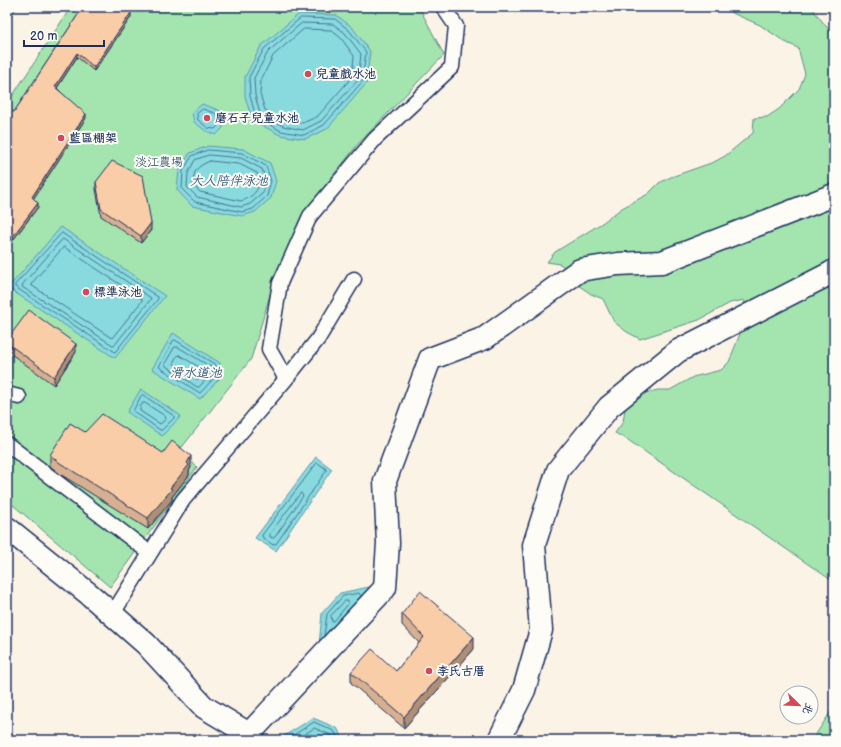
<svg xmlns="http://www.w3.org/2000/svg" width="841" height="747" font-family="'Balsamiq Sans','LXGW WenKai TC',sans-serif">
<style>
.green{fill:#a4e5af;stroke:#608a86}
.water{fill:#88dadf;stroke:#5c96ab}
.lines{fill:none;stroke-linecap:round;stroke-linejoin:round}
.shore{stroke:#477392;stroke-width:1}
.service-casing{stroke:#1b2f5e;stroke-width:17}
.minor-casing{stroke:#1b2f5e;stroke-width:25}
.service{stroke:#fdfcf7;stroke-width:14}
.minor{stroke:#fdfcf7;stroke-width:22}
.wall{fill:#d7b091;stroke:#1b2f5e}
.shaded-wall{fill:#af9076;stroke:#1b2f5e}
.building{fill:#facda9;stroke:#1b2f5e}
.poi-dot{fill:#d1495b;stroke:#fdfcf7;stroke-width:1.5}
.labels{text-anchor:middle;stroke-width:4;stroke-linejoin:round;paint-order:stroke}
.poi-label{font-size:12px;font-weight:bold;fill:#1b2f5e;stroke:#fdfcf7;text-anchor:start}
.park-label{font-size:12px;fill:#3d5c72;stroke:#fdfcf7}
.water-label{font-size:13px;font-style:italic;fill:#365a7e;stroke:#fdfcf7}
</style>
<rect width="100%" height="100%" fill="#fcf3e7"/>
<filter id="ink" filterUnits="userSpaceOnUse"><feTurbulence type="fractalNoise" baseFrequency=".025" numOctaves="2"/><feDisplacementMap in="SourceGraphic" scale="8" xChannelSelector="R" yChannelSelector="G"/><feConvolveMatrix kernelMatrix="1 2 1 2 8 2 1 2 1" color-interpolation-filters="sRGB"/></filter>
<g filter="url(#ink)">
<path class="green" d="M7,7h10l-10,15z
M71,7h348l25,48 -85,88 -54,68 -28,60 -26,88 -72,92 18,16 -87,120 -103,-87v-396z
M722,7h93l-1,4 20,25v546l-206,-142 -13,-7 8,-11 2,-13 8,-13 25,-6h12l23,-13 28,-7 8,-8 18,-46 -3,-16 -14,3 -31,17 -59,19 -13,-7 -13,-10 -11,-23 -12,-5 -13,-9 -5,-12 -13,-9 -13,-2 8,-10 47,-29 20,-15 26,-14 11,-11 12,-6 43,-15 11,-6 28,-23 1,-15 13,-1 12,-8 20,-20 6,-15 -7,-26 -13,-6 -25,-17 -28,-12z
M834,707v33h-22z"/>
<path class="water" d="M299,14l37,1 16,12 18,24 -4,33 -39,45 -22,10 -25,-4 -28,-15 -7,-24v-19l16,-31z
M202,104l19,7 2,17 -7,7 -10,-4 -12,-9 -2,-9z
M208,146l35,3 27,14 6,18 -5,17 -16,14 -13,4 -50,-10 -15,-16 2,-20 11,-17z
M61,227l104,69 -50,62 -107,-70z
M173,333l47,30 -1,16 -19,20 -48,-30z
M141,389l40,27 -19,20 -35,-24z
M316,457l16,12 -56,82 -21,-13z
M374,586l-56,70 4,-43 18,-20z
M313,718l24,10 7,12h-54l-6,-4z"/>
<g class="lines">
<path class="shore" d="M301,18l34,1 14,11 17,22 -4,30 -38,43 -20,10 -23,-4 -25,-14 -6,-21 -1,-19 15,-28z
M302,23l31,1 12,9 16,21 -3,26 -37,41 -18,9 -20,-4 -23,-12 -5,-19 -1,-17 14,-26z
M304,29l27,1 10,8 13,18 -2,21 -35,40 -15,6 -17,-2 -20,-11 -5,-16 1,-14 12,-24z
M203,109l14,5 1,12 -3,3 -7,-1 -10,-8 -1,-6z
M208,150l34,3 24,13 5,15 -4,15 -14,13 -11,3 -47,-10 -13,-13 1,-18 9,-15z
M209,155l32,3 21,11 4,12 -3,12 -13,11 -9,3 -44,-10 -10,-10 1,-14 7,-13z
M210,161l29,3 18,9c6,14 -3,24 -16,28l-41,-9 -7,-7c0,-14 4,-19 17,-24z
M62,233l96,64v2l-43,53 -100,-65v-2z
M63,239l88,59 -1,2 -36,46 -92,-59 1,-3z
M64,247l78,52v2l-30,37 -2,-1 -79,-52 1,-2z
M175,340l41,25 -1,12 -15,16 -41,-26 14,-26z
M175,347h3l33,20 -1,8 -11,12h-2l-31,-21 -1,-2z
M179,355l25,15v3l-5,6h-3l-22,-15c-1,-2 2,-8 5,-9z
M143,395l31,21v2l-12,12h-2l-27,-19 8,-15z
M143,403h2l20,13 1,3 -6,5 -20,-13v-3z
M318,463l8,6v2l-50,73 -3,1 -10,-7 -1,-3 54,-71z
M301,493l2,3 -28,41 -2,1 -3,-1v-3z
M345,601h3v3l-14,17 -2,1 -1,-6z
M324,636l3,-22 16,-18 16,-3 2,3 -4,4
M291,740l1,-4 22,-14 20,9 5,9
M296,740l18,-12 17,7 2,5"/>
<g class="service-casing">
<path id="service" d="M286,379l32,-40 36,-60
M7,394l12,3
M7,444l143,109
M112,615l71,-115 103,-121 -17,-30 11,-66 30,-67 65,-77 77,-72 4,-41 -13,-19"/>
</g>
<g class="minor-casing">
<path id="minor" d="M7,528l82,66 57,50 58,63 45,27 4,6
M249,734l136,-146 3,-45 -3,-62 45,-122 55,-21 95,-68 38,-6 44,-2 172,-67
M499,740l25,-50 17,-60 -7,-85 24,-75 51,-63 69,-56 153,-78 3,-2"/>
</g>
<use href="#service" class="service"/>
<use href="#minor" class="minor"/>
</g>
<path class="wall" d="M83,7h43l-1,2 6,8 -37,54 -17,-14 -20,31 29,30 -53,81 5,8 -31,41v-126l7,-10z
M96,182l55,48 -10,13 -40,-27 -5,-27z
M7,340l69,12 -22,33 -47,-34z
M85,432l78,21 28,14 -2,4v4l-17,22v3l-24,29 -88,-55 -10,-8v-11z
M402,614l72,35 -70,79 -53,-45v-11l45,-1 23,-28 -17,-18z"/>
<path class="shaded-wall" d="M131,13v4l-37,54v-4z
M77,53v4l-22,34v-4z
M86,114v4l-54,83v-4z
M38,203v4l-31,41v-4z
M151,223v7l-10,13v-7z
M76,344v8l-22,33v-8z
M191,456v11l-2,4v4l-17,22v3l-24,29v-11l22,-30z
M474,637v12l-70,79v-11z"/>
<path class="building" d="M83,7h40v1l8,5 -37,54 -17,-14 -22,34 31,27 -54,83 6,6 -31,41v-122l5,-11 2,1z
M112,161l31,15 8,47 -10,13 -40,-27 -5,-27z
M29,310l47,34 -22,33 -47,-34v-3z
M102,414l61,39 9,-12 19,15 -4,7 2,2 -19,23 2,1 -24,29 -88,-55 -10,-8 20,-32 15,9z
M420,591l54,46 -70,80 -53,-45 21,-23 24,22 28,-34 -22,-23z"/>
</g>
<g class="poi-dot">
<circle cx="308" cy="74" r="4"/>
<circle cx="207" cy="118" r="4"/>
<circle cx="61" cy="138" r="4"/>
<circle cx="86" cy="292" r="4"/>
<circle cx="429" cy="671" r="4"/>
</g>
<g class="labels">
<g class="poi-label">
<text x="316" y="78">兒童戲水池</text>
<text x="215" y="122">磨石子兒童水池</text>
<text x="69" y="142">藍區棚架</text>
<text x="94" y="296">標準泳池</text>
<text x="437" y="675">李氏古厝</text>
</g>
<g class="park-label">
<text x="159" y="166">淡江農場</text>
</g>
<g class="water-label">
<text x="229" y="185">大人陪伴泳池</text>
<text x="196" y="377">滑水道池</text>
</g>
</g>
<rect width="841" height="747" fill="none" stroke="#fdfcf7" stroke-width="24"/>
<rect x="12" y="12" width="817" height="723" fill="none" stroke="#1b2f5e" stroke-width="1.5" filter="url(#ink)"/>
<g transform="translate(799 705) rotate(113)"><circle r="19" fill="#fdfcf7" stroke="#a3aaba"/>
<path d="M0-3L7 15L0 10L-7 15Z" fill="#d1495b"/>
<text y="-6" font-size="11" font-weight="bold" text-anchor="middle" fill="#1b2f5e">北</text>
</g>
<path d="M24 40v6h80v-6" fill="none" stroke="#1b2f5e" stroke-width="2"/>
<text x="30" y="40" font-size="12" fill="#1b2f5e" stroke="#fdfcf7" stroke-width="3" paint-order="stroke">20 m</text>
</svg>
